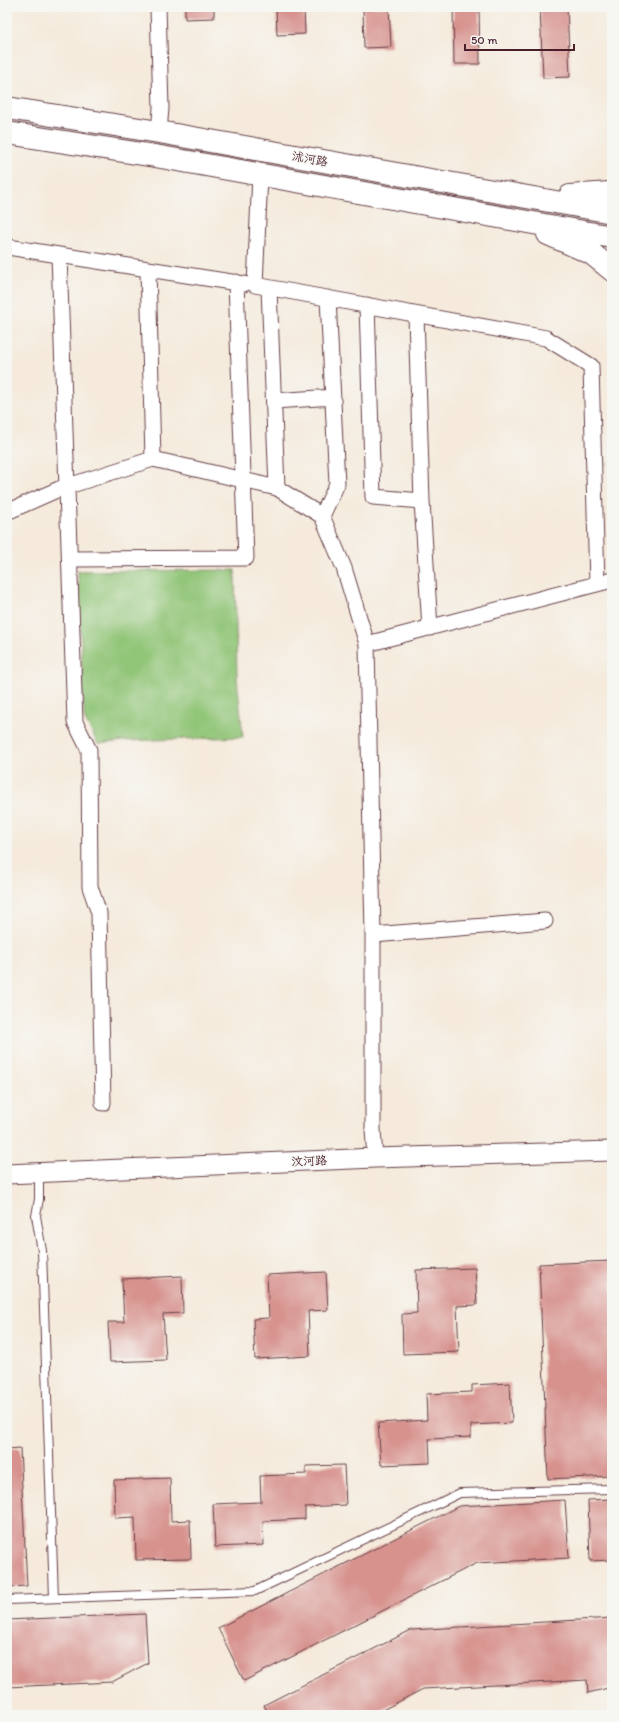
<svg xmlns="http://www.w3.org/2000/svg" width="619" height="1722" font-family="Itim,'LXGW WenKai TC',sans-serif">
<style>
.green{fill:#91c577;stroke:#6e7251}
.building{fill:#d7928d}
.lines{fill:none;stroke-linecap:round;stroke-linejoin:round}
.service-casing{stroke:#643d45;stroke-width:10}
.minor-casing{stroke:#643d45;stroke-width:17}
.tertiary-casing{stroke:#643d45;stroke-width:21}
.primary-casing{stroke:#643d45;stroke-width:24}
.service{stroke:#fff;stroke-width:8}
.minor{stroke:#fff;stroke-width:15}
.tertiary{stroke:#fff;stroke-width:19}
.primary{stroke:#fff;stroke-width:22}
.labels{text-anchor:middle;stroke-width:3;stroke-linejoin:round;paint-order:stroke}
.street-label{font-size:12px;fill:#4a1f2b;stroke:#f6f6f2}
</style>
<rect width="100%" height="100%" fill="#f6f6f2"/>
<filter id="ink" filterUnits="userSpaceOnUse"><feTurbulence type="fractalNoise" baseFrequency=".025" numOctaves="2"/><feDisplacementMap in="SourceGraphic" scale="8" xChannelSelector="R" yChannelSelector="G"/><feConvolveMatrix kernelMatrix="1 2 1 2 8 2 1 2 1" color-interpolation-filters="sRGB"/></filter>
<filter id="wash" filterUnits="userSpaceOnUse"><feTurbulence type="fractalNoise" baseFrequency=".012" numOctaves="4" result="noise"/><feDisplacementMap in="SourceGraphic" scale="16" xChannelSelector="R" yChannelSelector="G"/><feGaussianBlur stdDeviation="0.9" result="paint"/><feColorMatrix in="noise" values="0 0 0 0 0 0 0 0 0 0 0 0 0 0 0 0 0 1.4 0 .05"/><feComposite in="paint" operator="in"/></filter>
<g filter="url(#wash)">
<rect width="100%" height="100%" fill="#f5eadb"/>
<path class="green" d="M235,570l2,108 6,59 -120,4 -25,3 -14,-26 -6,-147z"/>
<g id="blocks">
<path class="building" d="M185,7h29v11l-29,1z
M276,7h28l1,27 -28,1z
M363,7h26l2,40 -27,1z
M453,7h26l1,57h-26z
M540,7h27l3,70 -27,1z
M612,1261v215l-64,3 -9,-215z
M475,1268l2,37 -20,1 2,46 -56,2 -1,-40 15,-1 -1,-43z
M326,1272l2,38 -20,1 2,45 -55,3 -2,-40 16,-1 -2,-43z
M182,1276l1,37 -20,1 3,46 -56,2 -2,-40h16l-2,-43z
M510,1383l2,40 -41,2v12l-42,2 1,24 -49,2 -3,-42 49,-3 -1,-26 46,-2v-7z
M20,1448l7,138 -20,1v-138z
M344,1465l2,40 -41,2v12l-42,2 1,24 -49,2 -2,-43 48,-2 -1,-26 46,-2v-8z
M170,1478l1,43 19,-1 1,39 -55,1 -1,-43 -20,1 -1,-38z
M612,1499v61l-22,1 -2,-61z
M565,1500l4,58 -92,5 -233,118 -26,-53 241,-122z
M145,1614l3,49 -36,19 -105,5v-67z
M612,1618v69l-24,6 -1,-13 -164,9 -50,26h-104l-5,-10 147,-75z"/>
</g>
</g>
<g filter="url(#ink)">
<use href="#blocks" fill-opacity="0" stroke="#643d45" stroke-width="1"/>
<g class="lines">
<g class="service-casing">
<path id="service" d="M39,1173v26l-3,17 6,35 12,347
M7,1600l248,-9 205,-98 152,-4"/>
</g>
<g class="minor-casing">
<path id="minor" d="M158,7l3,101 -2,24
M260,175l-5,110 291,53 45,28 6,218
M8,247l236,37
M59,255l16,467 14,28 1,137 9,26 4,190
M148,269l5,190
M269,288l8,200
M367,305l6,192 49,4
M416,315l6,186 8,127
M274,401l59,-4
M7,512l52,-23 94,-30 124,29 45,28 22,52 23,76 245,-64
M322,516l15,-32 -9,-186
M70,559l176,-1 -10,-276
M367,644l6,291v194l2,29
M373,935l172,-14"/>
</g>
<g class="tertiary-casing">
<path id="tertiary" d="M7,1174l368,-16 237,-7"/>
</g>
<g class="primary-casing">
<path id="primary" d="M7,108l152,24 453,80
M7,133l148,23 457,81
M570,196l39,-3 3,-1
M548,234l43,19 21,17"/>
</g>
<use href="#service" class="service"/>
<use href="#minor" class="minor"/>
<use href="#tertiary" class="tertiary"/>
<use href="#primary" class="primary"/>
</g>
</g>
<g class="labels">
<g class="street-label">
<text transform="translate(310 159) rotate(10)" y="4">沭河路</text>
<text transform="translate(309 1161) rotate(-2)" y="4">汶河路</text>
</g>
</g>
<rect width="619" height="1722" fill="none" stroke="#f6f6f2" stroke-width="24"/>
<path d="M465 44v6h109v-6" fill="none" stroke="#4a1f2b" stroke-width="2"/>
<text x="471" y="44" font-size="12" fill="#4a1f2b" stroke="#f6f6f2" stroke-width="3" paint-order="stroke">50 m</text>
</svg>
